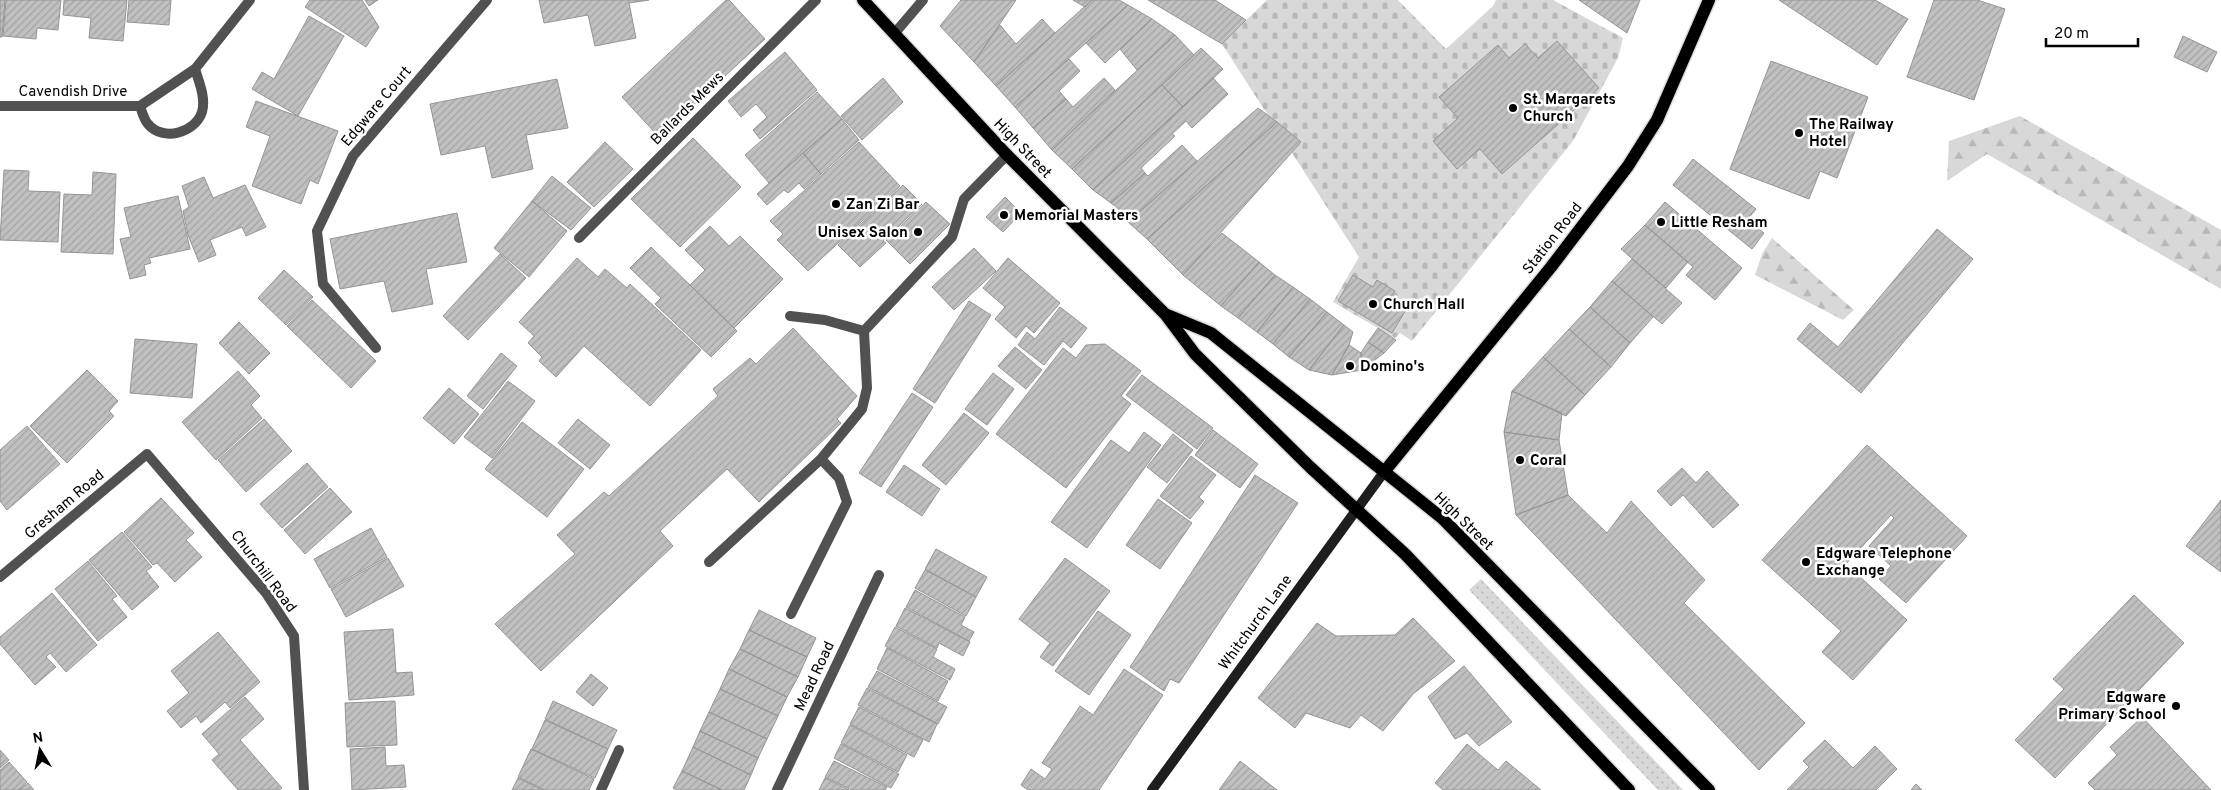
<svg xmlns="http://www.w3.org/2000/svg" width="2221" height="790" font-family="Overpass,sans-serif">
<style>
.grass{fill:url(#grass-dots)}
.forest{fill:url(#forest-firs)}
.cemetery{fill:url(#cemetery-stones)}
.building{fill:url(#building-hatch);stroke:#959595}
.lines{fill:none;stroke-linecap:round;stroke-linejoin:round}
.primary-casing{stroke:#dbdbdb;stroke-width:15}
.street{stroke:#515151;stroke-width:10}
.secondary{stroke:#1e1e1e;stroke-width:10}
.primary{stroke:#000;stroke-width:12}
.poi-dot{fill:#000;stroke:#fff;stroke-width:2}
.labels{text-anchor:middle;stroke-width:5;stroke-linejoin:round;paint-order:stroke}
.street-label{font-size:15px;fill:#000;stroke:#fff}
.poi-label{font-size:15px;font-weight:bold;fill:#000;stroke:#fff;text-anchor:start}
</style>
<defs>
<pattern id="grass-dots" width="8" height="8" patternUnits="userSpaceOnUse" patternTransform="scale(1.25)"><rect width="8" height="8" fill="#d8d8d8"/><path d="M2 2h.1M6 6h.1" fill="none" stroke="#b8b8b8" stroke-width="1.8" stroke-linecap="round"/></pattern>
<pattern id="forest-firs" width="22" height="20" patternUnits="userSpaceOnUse" patternTransform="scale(1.25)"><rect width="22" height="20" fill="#d8d8d8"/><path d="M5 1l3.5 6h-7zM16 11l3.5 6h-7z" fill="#b8b8b8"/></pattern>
<pattern id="cemetery-stones" width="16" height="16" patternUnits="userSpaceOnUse" patternTransform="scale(1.25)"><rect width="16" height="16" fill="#d8d8d8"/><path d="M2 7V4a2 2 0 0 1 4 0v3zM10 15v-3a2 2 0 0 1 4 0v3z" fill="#b8b8b8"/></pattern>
<pattern id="building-hatch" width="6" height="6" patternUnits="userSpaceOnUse" patternTransform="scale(1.25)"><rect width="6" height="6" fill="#c0c0c0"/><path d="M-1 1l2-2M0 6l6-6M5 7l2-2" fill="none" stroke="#a3a3a3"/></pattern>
</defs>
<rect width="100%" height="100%" fill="#fff"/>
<path class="grass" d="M1481,579l202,211h-25l-189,-200z"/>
<path class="forest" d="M2020,116l201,114v59l-234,-135 -40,27 2,-40z
M1772,238l82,72 -11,10 -88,-45 7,-21z"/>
<path class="cemetery" d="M1267,0h131l48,49 47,-43 3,-6h57l70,38 -5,20 -45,83 -161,200 -12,-8 -5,5 -62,-36 26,-45 -137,-213z"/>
<path class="building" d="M0,0h5l-3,37h-2z
M6,0h55l-3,30 -21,-2 -1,11 -33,-3z
M64,0h63l-4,41 -34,-3 2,-20 -28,-3z
M129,0h42l-2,25 -42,-3z
M310,0h52l17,27 -13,20 -61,-40z
M365,0h13l-9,6z
M539,0h110l-20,3 7,35 -41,8 -7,-31 -44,8z
M726,0h3l36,39 -106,98 -37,-40z
M961,0h55l-42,62 -34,-36z
M1073,0h19l-7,7z
M1092,0h27l9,5 -113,102 -19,-21z
M1148,0h67l31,20 -24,24z
M1579,0h61l-13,33z
M1779,0h96l33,19 -31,46z
M1934,0h43l28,9 -31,91 -67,-23z
M1128,5l24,14 -47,44 -19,-20z
M309,16l35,20 -46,80 -46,-27 10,-17 12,7z
M1042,19l13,14 -59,53 -22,-24 26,-37 16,19z
M1152,19l23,16 -38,35 -17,-21z
M1175,35l19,20 -122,114 -20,-19z
M2183,36l34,16 -10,20 -33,-15z
M1557,41l42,47 -97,86 -22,-25 -23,20 -24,-28 25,-23 -19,-21 59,-52 11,13 16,-14 13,14z
M1201,48l22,21 -40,38 -21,-22z
M785,52l32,38 -57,49 -7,-9 14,-13 -11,-13 -15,13 -13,-16z
M1069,59l11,12 -21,20 7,8 -33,29 -18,-21z
M1771,61l97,36 -31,81 -17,-7 -11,28 -79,-30z
M883,78l20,24 -41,38 -21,-24z
M1104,78l11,12 -63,60 -19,-22 33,-29 7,8z
M1213,78l15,16 -36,34 -6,-7 -14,13 3,2 -34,32 4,5 -34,30 -18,-13z
M557,79l11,49 -42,7 7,34 -41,9 -7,-32 -44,9 -11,-51z
M1162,85l21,22 -90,83 -21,-21z
M817,92l25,27 -73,64 -24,-28z
M256,101l82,30 -20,53 -8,-4 -9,24 -49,-18 18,-50 -24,-9z
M1258,108l19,14 -130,117 -19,-17z
M842,119l17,21 -38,34 -18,-21z
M1277,122l24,20 -118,133 -36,-36z
M693,138l48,49 -61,60 -49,-48z
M605,142l28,27 -39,38 -27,-25z
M859,142l41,44 -92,85 -31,-31 6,-6 -13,-13z
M1182,145l15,16 -66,58 -20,-16 34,-30 3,3z
M803,153l18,21 -17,15 -5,-6 -11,10 -4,-3 -17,15 -10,-11z
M1693,159l63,50 -9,11 17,13 -12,16 -79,-64z
M4,170l25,1 -1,20 32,1 -2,50 -58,-2z
M93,172l23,2 -3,80 -52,-2 3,-58 28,1z
M552,176l39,32 -20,22 -39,-29z
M204,177l9,21 32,-13 21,42 -20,9 -4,-9 -32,13 6,15 -17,7 -11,-27 -5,-24 6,-4 -7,-21z
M903,185l19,19 -39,37 3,2 -26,24 -22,-22z
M178,196l12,53 -41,9 2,5 -7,2 2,10 -16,4 -10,-40 11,-2 -7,-29z
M1005,197l16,16 -18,19 -17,-15z
M532,201l35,30 -38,46 -35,-29z
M926,202l24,22 -40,40 -24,-24z
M1665,202l77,66 -27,32 -29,-25 7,-8 -48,-42z
M457,213l10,49 -41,7 7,35 -41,8 -8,-31 -44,8 -10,-50z
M1645,225l43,37 -22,26 -45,-39z
M710,226l19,20 11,-10 43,43 -49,49 -44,-43 15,-15 -20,-20z
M1937,229l36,30 -112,134 -64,-54 13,-16 28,24z
M1222,233l37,29 -38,44 -38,-31z
M651,247l86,84 -26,26 -56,-53 6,-6 -31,-30z
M974,248l22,23 -42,39 -22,-23z
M500,254l26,24 -58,62 -25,-24z
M577,258l21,19 7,-8 22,19 3,-4 71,66 -51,56 -66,-60 -28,31 -17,-16 3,-4 -14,-14 6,-7 -15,-14z
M1008,258l52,45 -26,30 -8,-7 -10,12 -21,-19 10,-12 -22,-19z
M1632,259l50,44 -20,21 -50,-43z
M1259,262l16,13 -37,43 -17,-12z
M284,270l29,27 -27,28 -28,-27z
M1275,275l18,12 -36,45 -19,-14z
M1353,275l20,12 4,-7 18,11 -5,7 17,10 -15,25 -54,-32z
M1612,281l41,36 -23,26 -40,-36z
M1293,287l17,12 -37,45 -16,-12z
M1310,299l17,13 -38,45 -16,-13z
M312,300l64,61 -25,27 -64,-62z
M969,301l22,14 -56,88 -22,-14z
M1060,307l27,21 -16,20 -8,-7 -19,24 -26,-20 9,-13 8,7z
M1590,307l40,36 -19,24 -42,-38z
M1327,312l17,13 -35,45 -20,-13z
M239,322l31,31 -21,21 -30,-31z
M1344,325l9,7 -4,13 -17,30 -23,-5z
M793,328l64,68 -20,23 4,4 -82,79 -32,-33 -67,62 13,15 -132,125 -46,-47 80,-70 -18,-19 47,-43 5,4 109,-100 -5,-7 37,-31 6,6z
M1378,328l18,12 -12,13 -16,-11z
M1569,329l42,38 -26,28 -42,-38z
M135,339l62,5 -5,54 -62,-5z
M1368,342l16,11 -22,17 -1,-17z
M1105,344l36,27 -20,25 10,8 -65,84 -70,-54 67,-86 13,10 10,-13z
M1349,345l12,8 1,17 -30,5z
M1015,347l27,23 -16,19 -28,-23z
M501,353l16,13 -34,43 -16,-13z
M1543,357l42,38 -19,21 -54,-25z
M87,370l31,31 -9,10 5,5 -47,47 -37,-37z
M238,371l22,25 -9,9 11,13 -46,42 -34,-38z
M993,373l21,16 -27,36 -22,-16z
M1142,375l71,53 -16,21 -71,-54z
M508,381l27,20 -43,57 -28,-21z
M449,388l30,26 -25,30 -31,-26z
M1512,391l50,22 -3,27 -55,-8z
M912,393l21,14 -52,80 -22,-14z
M964,413l25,20 -43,52 -24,-20z
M264,419l28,32 -46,41 -28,-32z
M578,419l32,26 -20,24 -32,-26z
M522,422l62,47 -37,48 -62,-48z
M27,426l33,38 -53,46 -7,-9v-51z
M1213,430l45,34 -18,24 -45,-33z
M1144,432l17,13 -74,103 -36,-26 60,-82 18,13z
M1504,432l55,8 9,55 -52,20z
M1173,434l20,16 -26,33 -20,-16z
M1867,445l100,91 -61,67 -27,-24 12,-13 -22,-20 25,-28 -3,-3 -45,49 61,56 -54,60 -31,-28 19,-21 -79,-71z
M1191,456l25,19 -17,22 5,5 -14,17 -30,-23z
M307,463l21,24 -46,41 -22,-24z
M904,465l36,24 -18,27 -36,-24z
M1682,468l14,15 11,-12 32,34 -26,23 -30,-33 -12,11 -14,-15z
M1255,475l43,28 -119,180 -9,-4 -6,12 -34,-24z
M330,488l22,24 -47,42 -21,-24z
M1568,495l39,38 24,-32 74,79 -21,23 121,120 -46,47 -243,-255z
M161,498l33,35 -8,7 16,17 -27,25 -18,-19 -4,2 -29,-33z
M1158,499l34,24 -32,46 -34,-24z
M2221,500v72l-35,-26z
M371,528l16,29 -57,31 -16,-29z
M122,532l30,35 -6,4 13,16 -27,23 -43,-50z
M936,549l51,28 -11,20 -51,-28z
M388,558l16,28 -58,31 -15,-28z
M1065,558l45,33 -57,75 -13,-9 10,-14 -31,-24z
M88,561l29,35 -5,3 15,18 -29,24 -43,-52z
M925,570l51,27 -10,19 -51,-28z
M915,590l50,27 -4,8 13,7 -5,9 -63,-34z
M52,593l45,52 -31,27 -16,-19 -4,4 10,10 -21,18 -35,-41v-7z
M2134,595l50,48 -129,135 -40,-38 49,-51 -11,-10z
M905,608l65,34 -7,14 -24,-13 -2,5 -41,-22z
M759,610l57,28 -9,19 -58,-27z
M1098,611l33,24 -42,60 -34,-24z
M1413,618l42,43 -42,33 -30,37 -22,-16 -11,13 -44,-15 -11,15 -37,-30 59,-75 19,13 59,-1z
M895,627l42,22 -4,8 22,12 -5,11 -65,-34z
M393,629l3,44 16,-1 2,23 -65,5 -5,-68z
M749,630l58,27 -9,20 -58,-28z
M218,632l42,50 -30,26 -5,-6 -24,21 -5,-7 -15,12 -14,-17 22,-18 -18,-22z
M887,648l61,33 -10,20 -61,-32z
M740,649l58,28 -11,20 -58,-28z
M1464,666l48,56 -33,24 -12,-13 -12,6 -27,-42z
M729,669l58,28 -9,19 -58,-27z
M1124,669l39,26 -64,95h-71l-7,-5 10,-16 14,10 7,-10 -10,-6 38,-57 13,9z
M877,671l70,36 -9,17 -70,-37z
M591,674l17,14 -15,18 -17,-14z
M867,688l70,36 -8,18 -71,-37z
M720,689l58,27 -11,23 -58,-27z
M245,697l19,22 -24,21 42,48 -3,2h-41l-26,-30 7,-6 -17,-20z
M395,701l2,44 -50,2 -2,-44z
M553,701l64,29 -9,19 -63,-30z
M859,707l64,33 -9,17 -64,-33z
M709,712l58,27 -9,19 -58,-27z
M2142,717l69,73h-116l-7,-7 29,-28 -7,-8z
M545,720l63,29 -13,29 -63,-29z
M850,725l57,30 -9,17 -57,-29z
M700,731l58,27 -7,17 -58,-28z
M1825,740l28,28 22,-22 22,23 -21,21h-89l22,-23 -6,-6z
M841,744l58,30 -8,14 -57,-30z
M1467,744l31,26 8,-9 35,29h-98l-8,-7z
M385,747l1,19 18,-1 2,22 -54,3 -2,-41z
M693,747l58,28 -7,15h-22l-40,-19z
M531,749l63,30 -5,11h-44l-27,-13z
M0,750l9,10 -9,8z
M834,761l53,26 -2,3h-33l-27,-13z
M1240,761l37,29h-58z
M9,762l18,20 -9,8h-18v-20z
M682,771l40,19h-45l-4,-2z
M518,778l25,12h-31z
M825,778l24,12h-30z
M28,783l6,7h-15z
M1916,784l6,6h-11z"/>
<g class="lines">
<g class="primary-casing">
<path id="primary" d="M863,0l144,155 158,159 30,40 115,113 95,87 224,236
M1165,314l46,19 231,185 267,272
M1384,472l167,-205 77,-101 29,-46 52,-120"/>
</g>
<path class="street" d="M894,34l29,-34
M0,106h140l55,-37 55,-69
M140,106c2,6 4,14 8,18 15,18 47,9 54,-12 4,-14 -3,-30 -7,-43
M579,238l237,-238
M790,316l35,4 39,11 88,-94 12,-38 43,-44
M376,348l-53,-64 -6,-53 36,-75 134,-156
M709,562l112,-103 41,-50 5,-21 -3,-57
M0,577l147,-123 119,139 28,43 10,154
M791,614l56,-112 -8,-24 -18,-19
M601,790l18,-40
M777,790l102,-215"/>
<path class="secondary" d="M1152,790l232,-318"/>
<use href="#primary" class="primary"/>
</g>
<g class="poi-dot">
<circle cx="1513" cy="108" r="5"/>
<circle cx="1799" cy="133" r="5"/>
<circle cx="836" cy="204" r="5"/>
<circle cx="1004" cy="215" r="5"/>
<circle cx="1661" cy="222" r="5"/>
<circle cx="918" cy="232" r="5"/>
<circle cx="1373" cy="304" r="5"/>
<circle cx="1350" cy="366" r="5"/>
<circle cx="1520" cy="460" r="5"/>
<circle cx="1806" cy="562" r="5"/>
<circle cx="2176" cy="706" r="5"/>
</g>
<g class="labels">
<g class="street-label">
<text x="73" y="96">Cavendish Drive</text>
<text transform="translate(376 106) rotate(-50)" y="5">Edgware Court</text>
<text transform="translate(687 108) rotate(-45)" y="5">Ballards Mews</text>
<text transform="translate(1023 148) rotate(46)" y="5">High Street</text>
<text transform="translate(1552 238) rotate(-52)" y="5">Station Road</text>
<text transform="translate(64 504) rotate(-40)" y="5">Gresham Road</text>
<text transform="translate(1464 521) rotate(44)" y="5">High Street</text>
<text transform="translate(264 571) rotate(53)" y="5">Churchill Road</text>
<text transform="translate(1255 622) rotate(-54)" y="5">Whitchurch Lane</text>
<text transform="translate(814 676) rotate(-65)" y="5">Mead Road</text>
</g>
<g class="poi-label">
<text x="1523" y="104">St. Margarets<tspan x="1523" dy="17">Church</tspan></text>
<text x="1809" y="129">The Railway<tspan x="1809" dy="17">Hotel</tspan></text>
<text x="846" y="209">Zan Zi Bar</text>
<text x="1014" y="220">Memorial Masters</text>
<text x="1671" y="227">Little Resham</text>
<text x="908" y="237" text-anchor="end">Unisex Salon</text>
<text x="1383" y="309">Church Hall</text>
<text x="1360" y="371">Domino's</text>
<text x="1530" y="465">Coral</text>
<text x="1816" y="558">Edgware Telephone<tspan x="1816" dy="17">Exchange</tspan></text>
<text x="2166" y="702" text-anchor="end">Edgware<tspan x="2166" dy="17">Primary School</tspan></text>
</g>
</g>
<g transform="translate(40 750) rotate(350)" stroke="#ffffff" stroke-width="4" paint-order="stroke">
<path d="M0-4L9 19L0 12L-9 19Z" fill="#000000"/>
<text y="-8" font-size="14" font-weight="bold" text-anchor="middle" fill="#000000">N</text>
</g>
<path d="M2046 38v8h92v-8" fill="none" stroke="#000000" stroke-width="2.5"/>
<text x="2054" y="38" font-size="15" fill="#000000" stroke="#ffffff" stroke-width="4" paint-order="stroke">20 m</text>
</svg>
